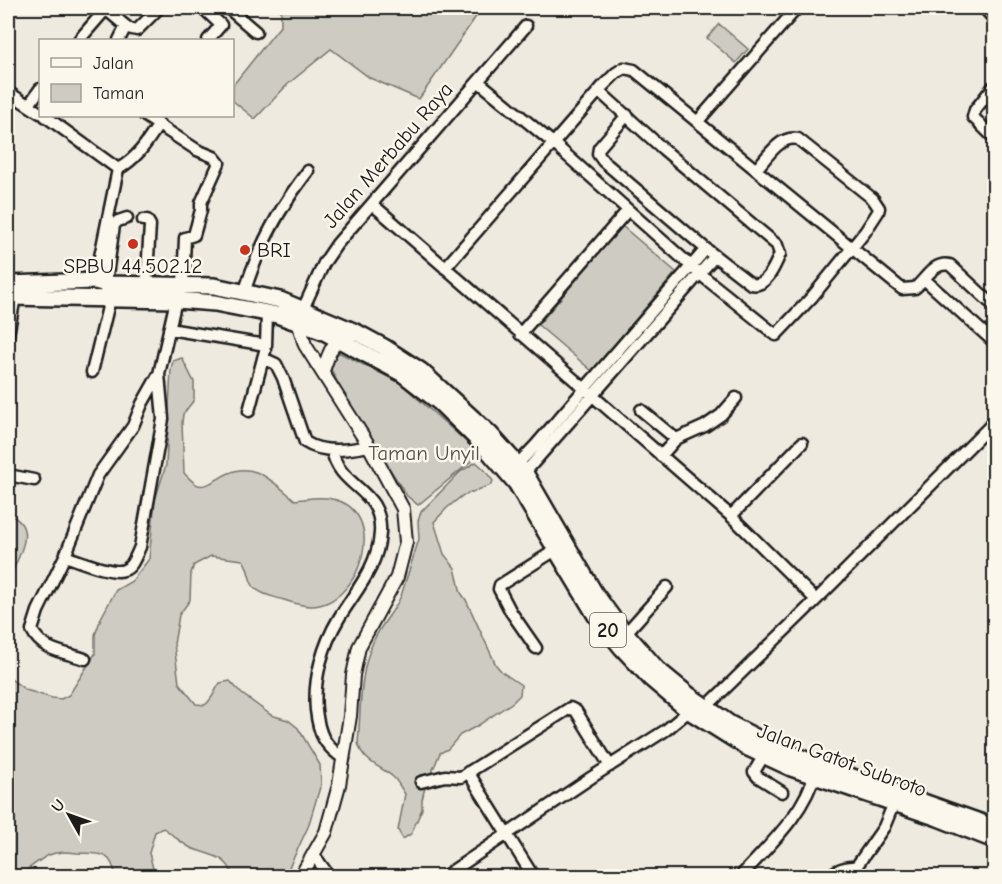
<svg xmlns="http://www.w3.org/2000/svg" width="1002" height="884" font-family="'Comic Neue',sans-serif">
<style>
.green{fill:#ceccc2;stroke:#75746f;stroke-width:1.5}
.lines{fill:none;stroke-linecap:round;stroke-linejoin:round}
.minor-casing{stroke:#1c1c1c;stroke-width:15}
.major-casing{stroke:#1c1c1c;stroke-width:16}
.highway-casing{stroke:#1c1c1c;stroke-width:20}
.minor{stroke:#fbf7ec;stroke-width:10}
.major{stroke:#fbf7ec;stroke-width:12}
.highway{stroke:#fbf7ec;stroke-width:15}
.poi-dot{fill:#c8321e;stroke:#fbf7ec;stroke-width:2}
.labels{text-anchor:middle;stroke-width:5;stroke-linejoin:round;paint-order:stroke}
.shield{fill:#fbf7ec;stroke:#5f5e5a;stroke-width:1.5}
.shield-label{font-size:20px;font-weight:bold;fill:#1c1c1c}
.street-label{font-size:21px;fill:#1c1c1c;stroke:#fbf7ec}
.poi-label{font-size:21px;fill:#1c1c1c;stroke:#fbf7ec;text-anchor:start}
.park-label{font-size:21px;fill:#51514e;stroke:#fbf7ec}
</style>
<rect width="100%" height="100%" fill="#eeeadf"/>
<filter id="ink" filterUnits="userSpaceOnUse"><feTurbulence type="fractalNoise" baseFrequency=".0167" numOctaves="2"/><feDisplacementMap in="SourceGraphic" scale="12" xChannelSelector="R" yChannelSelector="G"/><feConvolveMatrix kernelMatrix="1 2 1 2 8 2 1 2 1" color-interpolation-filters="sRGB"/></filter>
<g filter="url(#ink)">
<path class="green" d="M281,8h201l-63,91 -49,-21 -39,-29 -43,35 -33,35 -22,-18v-16l48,-60z
M719,24l29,25 -12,14 -29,-25z
M622,226l54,46 -84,99 -54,-46z
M338,352l62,31 80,71 -62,51 -11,-9 -58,-91 -19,-38z
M182,358l12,24v18l-11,14 -1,9 2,50c4,4 9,10 14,12 16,4 30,-23 58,-13 14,5 28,19 39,28 12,-1 25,-4 37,-1 58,11 29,107 -21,107 -9,0 -18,-3 -27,-6 -9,-3 -23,-5 -29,-12 -7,-6 -5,-19 -12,-28l-32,-4 -17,9 -3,8 -1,27 -11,15 -5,29 5,39 17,21 9,1c8,-6 9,-14 15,-22l10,-2 12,13 29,21 17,5 10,8 22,37 1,19 -13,43 -23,49h-52c-5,-21 -25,-21 -42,-28 -10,-5 -19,-14 -28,-20l-8,4 -6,21 6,23h-39c-6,-26 -15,-22 -39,-23 -10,-1 -19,-2 -28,2 -11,5 -19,14 -29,19l-12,-8v-189l18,13 26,8 9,1 8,-4 26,-41v-19l6,-17 15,-28 16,-9 17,-22 6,-59 11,-35 5,-96 2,-8z
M476,462l8,7 9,12 -2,4 -29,11 -15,12 -13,14 10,32 11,14 6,25 5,7 30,65 6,7 19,13 -1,10 -7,7 -36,24 -17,9 -12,14 -8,4 -16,38 -2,9v9l-11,25 -8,5 -5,-9 7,-36c-4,-5 -7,-13 -12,-17 -13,-11 -30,-15 -35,-34 3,-35 1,-71 16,-103 7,-16 20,-28 27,-44l18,-57 -1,-18 3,-9 39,-40z
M8,514c33,13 8,45 0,68z"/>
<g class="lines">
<g class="minor-casing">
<path id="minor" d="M203,8l18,17 -13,15
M228,8l28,24
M984,8l10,11
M79,40l26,-30 3,1 20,17 9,2 22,-22
M119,40l7,-14
M479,82l74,61 147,131 76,61 36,-38 53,-65 13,-20 1,-4 -6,-9 -75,-60c-18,-4 -31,18 -42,31
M994,86l-19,24 -2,7 21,21
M599,91l64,58 114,96 3,9c-5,12 -14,34 -29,30l-45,-35 -103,-88 -5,-7 1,-6 28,-33
M8,92l32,21
M29,105l11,-16
M45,116l73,53 -23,112
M145,116l52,34 17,7 5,6 -18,40v7l-7,25 -9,3 -2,47
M698,121l99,-113
M118,169c20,-11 29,-27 41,-45
M372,204l359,312 85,84
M143,220h4l3,5 -4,65
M445,268l159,-183 12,-12 8,-5 10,2 268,219 13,-1c11,-9 19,-27 35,-23l44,41
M924,279l70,63
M105,289l9,-64 4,-4 9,-3
M244,293c14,-45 35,-85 64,-122
M303,309l21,-46 13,-19 189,-218
M169,329l97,16 1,-31
M520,334l108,-124
M8,335l8,-44
M263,358l13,6 7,14 22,64c18,12 44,8 64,4
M92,372l18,-73
M641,410l35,29
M249,411l16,-60
M332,450c7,39 51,38 48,83 -2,34 -24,57 -41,85 -16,27 -26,61 -23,92 3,25 8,35 28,49
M661,456l15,-17 29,-13 16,-11 15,-17
M512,470l23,-24 171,-197
M8,475l26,5
M521,477l194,-221
M731,516l71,-73
M65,556c12,4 48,19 59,14 9,-3 12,-15 16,-23l23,-128 -4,-45 17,-74
M625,634l42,-47
M536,648l-25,-36 -12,-23 1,-4 62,-39
M85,659c-21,-7 -43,-8 -53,-29l6,-19 27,-55 33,-81 35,-49 9,-22 17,-30
M701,712l115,-112 178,-178
M767,750l-13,22 4,5 24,15
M468,772l65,104
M421,782l24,-6 16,1 109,-69 6,3 34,55
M314,855l15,21
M445,876l147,-99 74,-47 23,-19
M741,876c29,-32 64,-63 75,-106
M829,876c8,-6 16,-10 27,-9l28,-40 12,-29"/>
</g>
<g class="major-casing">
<path id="major" d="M300,318l-2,4 7,23 64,101 34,63 3,33 -9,35 -38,70 -6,28 -3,41 -11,69 -13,47 -25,44
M323,371c5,-15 9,-28 21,-37"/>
</g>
<g class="highway-casing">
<path id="highway" d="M8,284l87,-3 11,3 108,2 66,14 78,33 26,14 37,24 69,63 35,39 69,119 21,29 42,48 33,27 40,28 43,22 43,18 178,63
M8,297l168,3 39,3 62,12 47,17 79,42 36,28 46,45 31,36 80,133 26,32 28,30 39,33 59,37 43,20 147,50 56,22"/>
</g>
<use href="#minor" class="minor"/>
<use href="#major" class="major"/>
<use href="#highway" class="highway"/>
</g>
</g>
<g class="poi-dot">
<circle cx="133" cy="244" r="6"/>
<circle cx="245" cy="250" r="6"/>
</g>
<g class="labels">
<rect class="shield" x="590" y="613" width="36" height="34" rx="4.5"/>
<g class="shield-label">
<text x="608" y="637">20</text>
</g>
<g class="street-label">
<text transform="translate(388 155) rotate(-49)" y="7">Jalan Merbabu Raya</text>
<text transform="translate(842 760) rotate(20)" y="7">Jalan Gatot Subroto</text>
</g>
<g class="poi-label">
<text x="257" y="257">BRI</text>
<text x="133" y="273" text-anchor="middle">SPBU 44.502.12</text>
</g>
<g class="park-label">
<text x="424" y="460">Taman Unyil</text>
</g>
</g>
<rect width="1002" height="884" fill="none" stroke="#fbf7ec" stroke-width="30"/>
<rect x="15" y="15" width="972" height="854" fill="none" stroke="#1c1c1c" stroke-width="2" filter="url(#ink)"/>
<rect x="39" y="39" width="195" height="78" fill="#fbf7ec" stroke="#a29f99" stroke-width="1.5"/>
<rect x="51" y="58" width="30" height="9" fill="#fbf7ec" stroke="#a29f99" stroke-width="1.5"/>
<text x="93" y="69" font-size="18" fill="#1c1c1c">Jalan</text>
<rect x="51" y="84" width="30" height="18" fill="#ceccc2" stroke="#a29f99" stroke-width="1.5"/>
<text x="93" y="99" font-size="18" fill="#1c1c1c">Taman</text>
<g transform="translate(69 815) rotate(310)" stroke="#fbf7ec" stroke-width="4.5" paint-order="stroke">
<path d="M0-4.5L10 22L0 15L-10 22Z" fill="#1c1c1c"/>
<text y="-9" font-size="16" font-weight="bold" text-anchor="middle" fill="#1c1c1c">U</text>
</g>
</svg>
